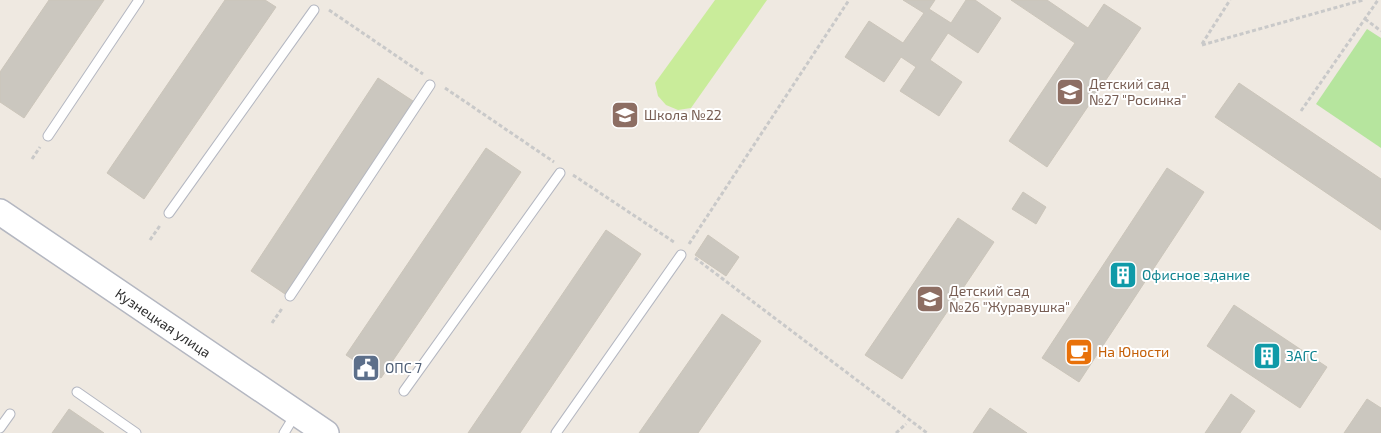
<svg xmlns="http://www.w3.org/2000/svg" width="1381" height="433" font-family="'Exo 2',sans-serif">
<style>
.green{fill:#b6e59e}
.pitch{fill:#c9ec9a}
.building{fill:#cbc7bf;stroke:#cbc5ba}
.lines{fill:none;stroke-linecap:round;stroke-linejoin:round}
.lane-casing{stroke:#b4b7c1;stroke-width:11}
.secondary-casing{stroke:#b4b7c1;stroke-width:28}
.path{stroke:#c9c9c9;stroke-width:3;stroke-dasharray:4 2.5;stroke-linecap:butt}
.lane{stroke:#fff;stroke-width:9}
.secondary{stroke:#fff;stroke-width:25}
.labels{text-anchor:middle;stroke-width:4;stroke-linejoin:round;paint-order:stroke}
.education-label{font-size:14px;fill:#785e54;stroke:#fff;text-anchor:start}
.culture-label{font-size:14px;fill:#0d838f;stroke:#fff;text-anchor:start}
.street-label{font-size:14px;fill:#2e2e2e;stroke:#fff}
.food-label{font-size:14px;fill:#c56008;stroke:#fff;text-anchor:start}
.service-label{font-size:14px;fill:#4e5e75;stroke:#fff;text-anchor:start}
</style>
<rect width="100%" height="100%" fill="#efe9e1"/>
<path class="green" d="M1367,29l14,9v110l-65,-44z"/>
<path class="pitch" d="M715,0h52l-76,108 -13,2 -12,-5 -8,-9 -3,-13z"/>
<path class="building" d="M49,0h55l-80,118 -24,-16v-30z
M225,0h40l11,7 -132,192 -37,-26z
M903,0h32l-6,9 22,14 15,-23h9l26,18 -23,35 -30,-20 -18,27 32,22 -23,34 -39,-25 16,-24 -15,-10 -17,25 -39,-25 24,-36 34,22 21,-30z
M1011,0h36l41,28 16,-24 37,24 -94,139 -38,-26 66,-98z
M378,78l35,23 -128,193 -34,-23z
M1239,83l142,96v51l-166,-113z
M486,148l35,24 -140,206 -35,-23z
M1167,168l37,24 -125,190 -37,-24z
M1023,192l23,15 -10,17 -24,-15z
M958,218l36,24 -92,137 -37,-24z
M606,230l35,24 -121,179h-52z
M708,235l31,22 -13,19 -31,-21z
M1234,305l93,62 -27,41 -93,-62z
M722,314l39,27 -63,92h-59z
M1231,394l24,17 -15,22h-35z
M1367,399l14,9v25h-37z
M990,408l37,25h-54z
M69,409l35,24h-52z"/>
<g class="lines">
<g class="lane-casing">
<path id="lane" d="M48,136l91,-136
M169,213l145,-203
M290,296l140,-211
M404,391l156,-218
M77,392l59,41
M0,428l10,-14
M284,433l11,-18
M556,433l125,-178"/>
</g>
<g class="secondary-casing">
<path id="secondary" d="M0,212l326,221"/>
</g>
<path class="path" d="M329,10l94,64
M1365,19l16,12
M1202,44l28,-44
M1202,45l161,-45
M445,88l109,74
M1301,111l77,-111
M32,159l8,-12
M573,175l101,67
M150,240l11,-16
M689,244l160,-244
M695,258l232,175
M272,323l11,-16
M896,433l10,-9"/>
<use href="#lane" class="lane"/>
<use href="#secondary" class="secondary"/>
</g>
<defs>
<g id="school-square" transform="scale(1.4375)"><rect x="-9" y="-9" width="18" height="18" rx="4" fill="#8d6e63" stroke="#fff"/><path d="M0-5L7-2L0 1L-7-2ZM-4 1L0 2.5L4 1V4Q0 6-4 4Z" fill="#fff"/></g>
<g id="building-square" transform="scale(1.4375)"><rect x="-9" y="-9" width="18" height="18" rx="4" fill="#0f9aa8" stroke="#fff"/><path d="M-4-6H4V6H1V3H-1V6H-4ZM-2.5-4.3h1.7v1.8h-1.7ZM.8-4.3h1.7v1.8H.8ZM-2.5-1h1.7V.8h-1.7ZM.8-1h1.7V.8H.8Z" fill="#fff"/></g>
<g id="cafe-square" transform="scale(1.4375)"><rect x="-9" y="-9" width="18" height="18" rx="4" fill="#e8710a" stroke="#fff"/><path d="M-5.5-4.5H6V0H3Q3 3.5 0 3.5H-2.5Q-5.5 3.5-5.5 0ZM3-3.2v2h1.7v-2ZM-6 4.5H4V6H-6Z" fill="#fff"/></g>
<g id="civic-square" transform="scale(1.4375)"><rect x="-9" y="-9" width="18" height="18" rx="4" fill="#5c6f8a" stroke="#fff"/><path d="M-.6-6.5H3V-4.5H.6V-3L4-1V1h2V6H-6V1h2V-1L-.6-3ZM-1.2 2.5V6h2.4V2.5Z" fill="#fff"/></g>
</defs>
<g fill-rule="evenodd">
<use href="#school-square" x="1070" y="92"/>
<use href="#school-square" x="625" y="115"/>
<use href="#building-square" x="1123" y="275"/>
<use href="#school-square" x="930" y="299"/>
<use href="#cafe-square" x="1079" y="352"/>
<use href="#building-square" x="1267" y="356"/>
<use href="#civic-square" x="366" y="368"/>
</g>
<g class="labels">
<g class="education-label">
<text x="1089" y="89">Детский сад<tspan x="1089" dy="16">№27 "Росинка"</tspan></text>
<text x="644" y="120">Школа №22</text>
<text x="949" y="296">Детский сад<tspan x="949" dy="16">№26 "Журавушка"</tspan></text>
</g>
<g class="culture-label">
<text x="1142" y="280">Офисное здание</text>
<text x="1286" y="361">ЗАГС</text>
</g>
<g class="street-label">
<text transform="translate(163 323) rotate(34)" y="5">Кузнецкая улица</text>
</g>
<g class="food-label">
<text x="1098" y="357">На Юности</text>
</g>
<g class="service-label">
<text x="385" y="373">ОПС 7</text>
</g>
</g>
</svg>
